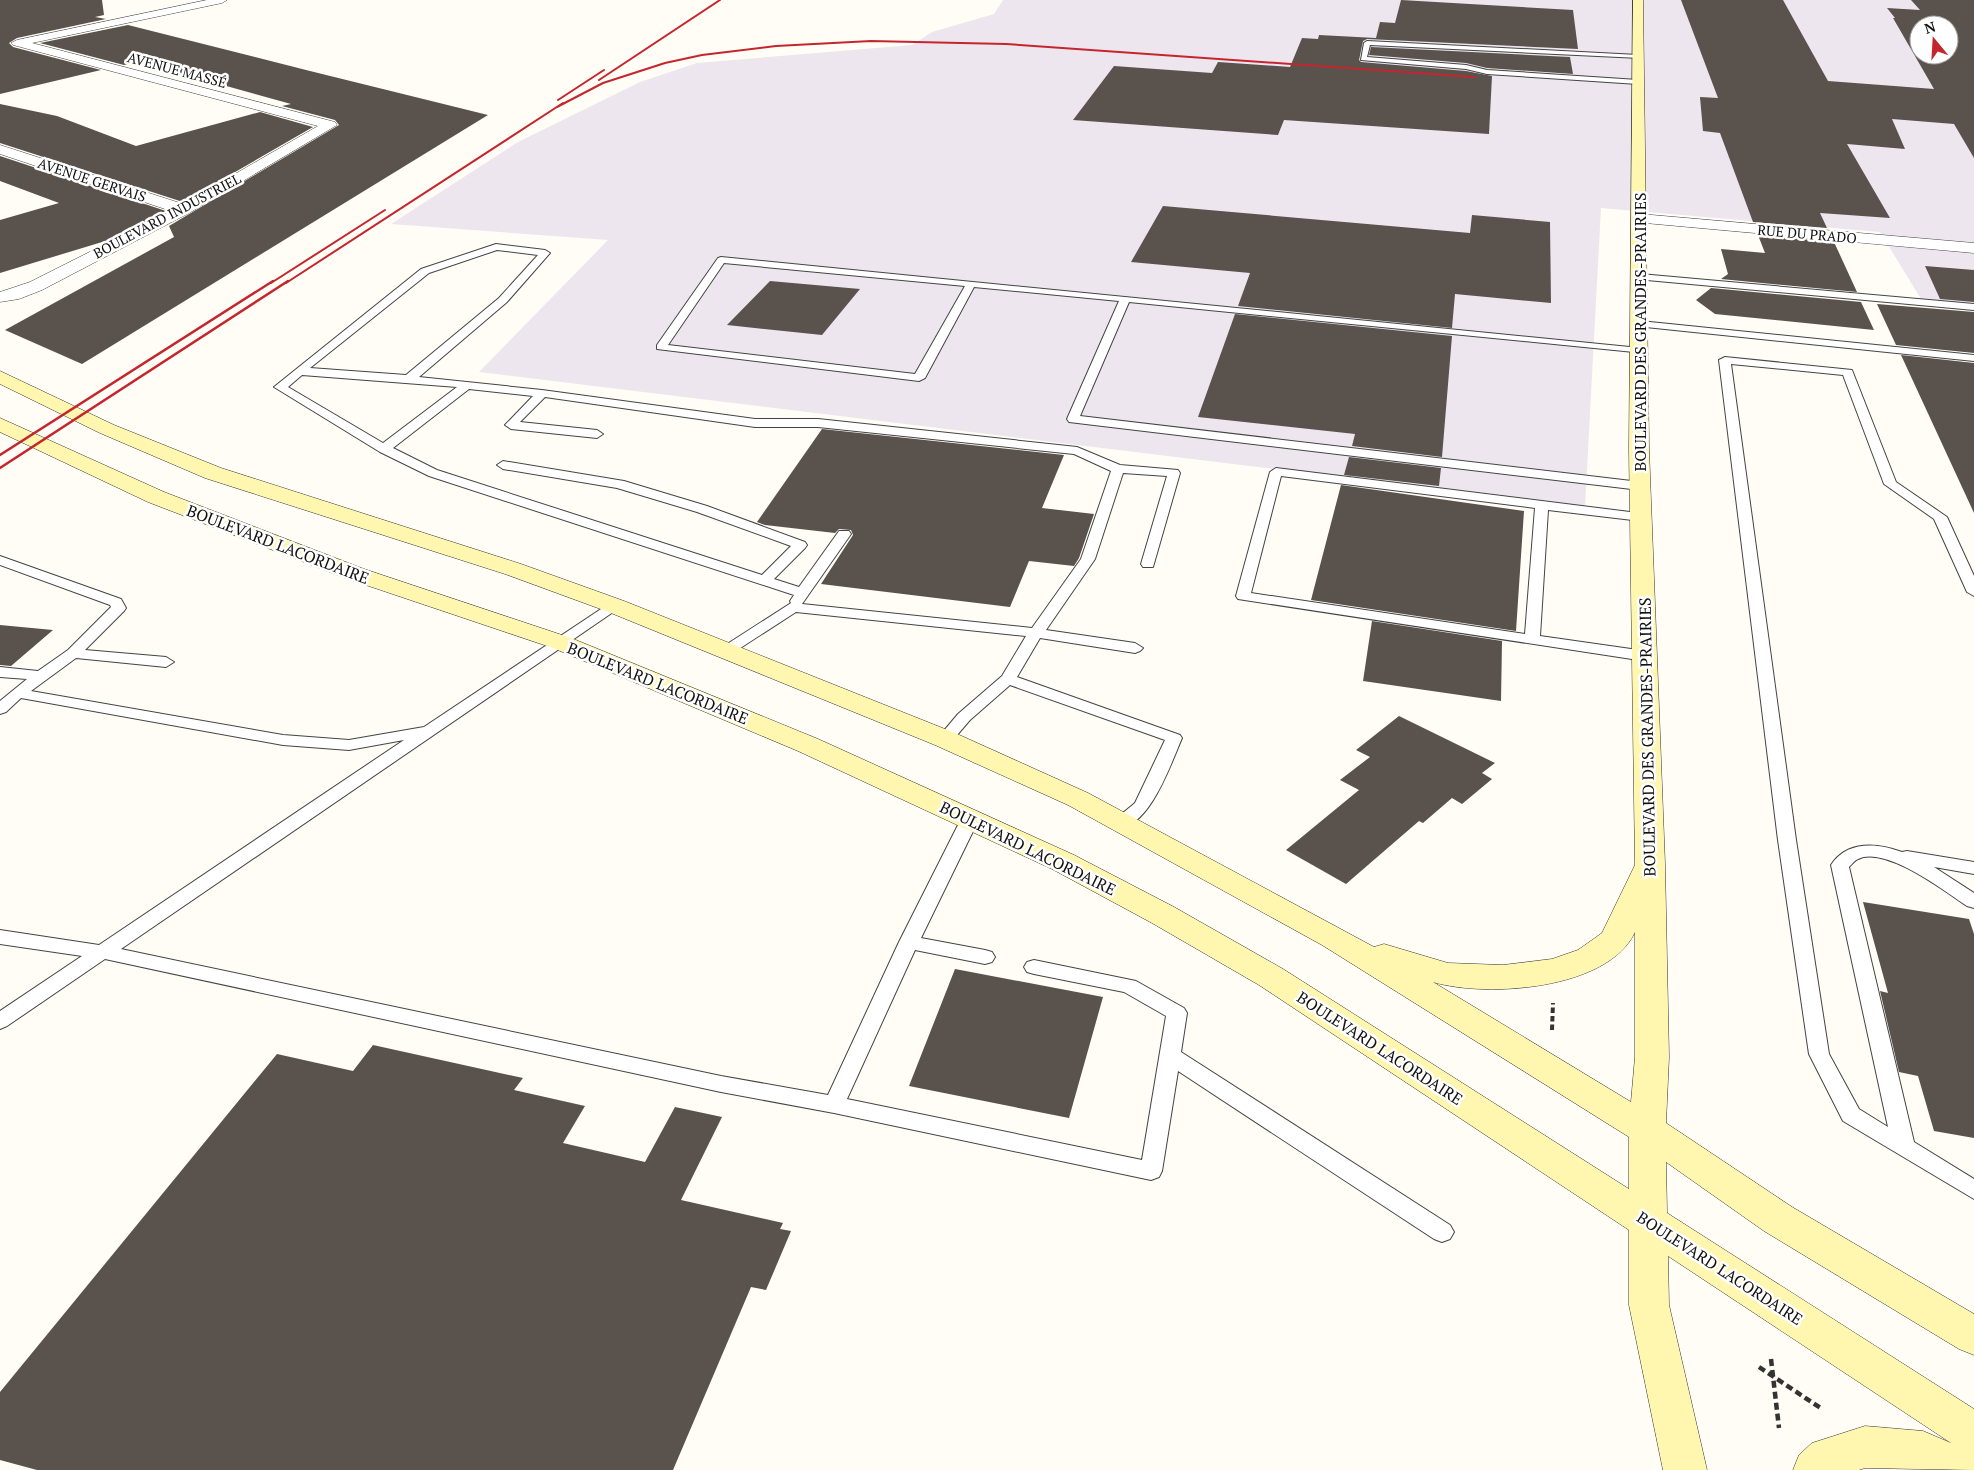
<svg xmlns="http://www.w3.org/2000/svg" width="1974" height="1470" font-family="'PT Serif',serif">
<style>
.industrial{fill:#eee6ef;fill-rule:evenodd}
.building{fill:#5a524d;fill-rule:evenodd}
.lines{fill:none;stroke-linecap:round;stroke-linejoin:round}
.service-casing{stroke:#444;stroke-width:2}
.minor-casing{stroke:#444;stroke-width:1}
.secondary-casing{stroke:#333;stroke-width:1}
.path-far1{stroke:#333;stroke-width:4;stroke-dasharray:5.5 3;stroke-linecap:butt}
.path{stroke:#333;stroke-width:4.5;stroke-dasharray:7 4;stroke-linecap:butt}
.service{fill:#fff;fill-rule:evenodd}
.minor{fill:#fff;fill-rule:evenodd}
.secondary{fill:#fff6b0;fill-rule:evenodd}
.rail-far1{stroke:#c4262e;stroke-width:2}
.rail{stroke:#c4262e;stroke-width:2.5}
.labels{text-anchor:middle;stroke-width:5;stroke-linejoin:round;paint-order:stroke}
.far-street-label{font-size:14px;fill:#111;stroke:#fff}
.street-label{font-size:16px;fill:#111;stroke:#fff}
</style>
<rect width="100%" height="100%" fill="#fffdf5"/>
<path class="industrial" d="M1003,0h971v304l-53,-5 -41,-67 -279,-24 -16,299 -1106,-135 129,-132 -217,-16 127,-82 122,-60 57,-19 215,-18 20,-13 62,-18zM1919,25h30v30h-30z"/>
<path class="building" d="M0,0h102l2,15 -9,2 11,2 -89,19 -8,5 4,4 88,23 -101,24z
M1401,0l172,10 5,39 -211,-10 -4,2 -4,19 2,2 105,9 26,5 -3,58 -205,-14 -6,15 -205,-15 41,-54 98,7 6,-11 72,5 12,-29 16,1 1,-4 57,3 4,-16 15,1z
M1681,0h102l45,81 106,8 -41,-71h2l-8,-10 33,2 -9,-10h63v158l-20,-34 -62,-5 13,30 -58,-5 43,74 -70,-5 7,15 -74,-6 -33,-89 -17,-2 -3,-34 18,1zM1919,25h30v30h-30z
M128,25l182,46 178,44 -406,249 -77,-34 169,-93 -5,-11 170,-101 -4,-5 -53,-14 9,-2 -115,-32 -39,-10 -13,3 -84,-22z
M1371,47l199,10 3,17 -86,-6 -21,-5 -97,-8z
M0,104l57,12 79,30 124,-34 53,15 -130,75 -183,-59z
M0,156l166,55 -54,28 -112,34v-53l59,-17 -59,-22z
M1163,206l307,27 2,-18 78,7 1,81 -96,-9 -3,34 -214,-22 12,-33 -119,-11z
M1758,235l76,7 23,50 -136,-13 7,-5 -7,-25 44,4z
M1925,266l49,4v32l-34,-3z
M770,281l90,8 -38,46 -95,-10z
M1711,288l150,14 13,28 -159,-16 -19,-14z
M1877,304l97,8v41l-78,-8z
M1235,314l217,22 -10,121 -90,-11 3,-12 -157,-17z
M1901,355l73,8v150z
M822,429l242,26 -22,53 52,6 -15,44 -5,8 -45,-5 -19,46 -189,-23 32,-49 -2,-5 -12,-1 -4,4 -70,-8 -8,-3z
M1349,457l92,11 -2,18 -95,-11z
M1341,485l183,26 -8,120 -205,-31z
M1372,621l130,20 -1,60 -138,-20z
M0,625l53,5 -42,36 -11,-1z
M1399,716l96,47 -13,10 10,6 -30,25 -10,-6 -29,25 -4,-2 -73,63 -60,-34 73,-60 -19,-10 30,-23 -14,-7z
M1863,902l106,17 5,15v204l-40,-7 -16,-55 -19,-4 -19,-81 8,2z
M955,969l148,28 -34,121 -160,-32z
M373,1045l150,33 -9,12 71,16 -22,37 82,19 30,-55 47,10 -41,83 102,23 -3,6 11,2 -25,59 -15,-3 -78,183h-636l-37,-10v-68l277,-338 76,17z"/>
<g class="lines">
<g class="service-casing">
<path id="service" d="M1367,41l271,14 2,3 -270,-13 -3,12 99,8 21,5 151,10 4,2 -4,2 -151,-10 -21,-5 -105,-9 3,-17z
M496,244l49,6 5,3 -43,49 -88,75 123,13 213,29h63l259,28 43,18 58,5 2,3 -27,94h-10l-2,-3 26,-88 -44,-3 -28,86 -49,71 89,13 8,5 -3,3 -5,2 -95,-15 -23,39 163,58 2,3c-10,23 -35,97 -67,88l-3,-4 23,-19 30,-63 -155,-55 -40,35 -19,22h-12l-2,-3 21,-25 44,-38 24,-40 -230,-24 -65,42h-10l-3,-3 3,-3 70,-45 -1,-2 4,-6 -365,-119 -49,-24 -106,-65 147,-118zM497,250l41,5 -39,43 -93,77 -96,-7 119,-95zM302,375l155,12 -74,56 -95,-56zM469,389l64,7 -28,29 6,4 86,9 6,-4 -6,-4 -77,-8 25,-25 210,30h63l256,27 37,17 -30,88 -49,69 -230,-24 49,-70 -2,-3h-10l-40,56 -25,-8 31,-31 2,-3 -2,-3 -98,-36 -83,-25 -121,-20 -6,4 6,4 114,19 80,24 94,34 -29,29 -325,-105 -44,-22z
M721,257l919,91 6,3 -2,2 -515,-51 -49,114 560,66 6,4 -6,4 -571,-68 -2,-3 52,-118 -145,-14 -49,91 -6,3 -262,-32v-4l61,-87zM724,263l241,23 -50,88 -247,-29z
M1640,274l334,30v6l-338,-31 -1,-2z
M1640,321l334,34v6l-338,-35 -1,-2z
M1725,357l127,13 44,112 51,35 27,59v20l-7,-4 -33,-73 -50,-35 -41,-109 -112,-11 65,476 33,214 30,55 29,18 -57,-262c16,-25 47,-22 71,-13l5,-1 67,11v12l-40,-7 40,26v15l-7,-2c-21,-14 -82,-61 -109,-47 -3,1 -6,5 -9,8l65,275 60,37v20l-131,-78 -34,-67 -31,-214 -59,-480z
M1276,468l370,46 2,3 -2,3 -5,1 -93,-11 -8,126 105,15 8,5 -8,5 -407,-62 -2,-3 34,-124zM1281,476l254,32 -10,126 -274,-41z
M0,556l121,43 5,9 -2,3 -39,39 81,7 8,5 -8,5 -90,-9 -45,33 252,44 66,5 75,-13 186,-124h10l2,3 -501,343 600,127 107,19 71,-153 62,-123 3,-4h12l3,4 -58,119 64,12 7,2 3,5 -3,5 -7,2 -70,-14 -68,149 295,61 24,-144 -42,-24 -90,-18 -7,-2 -3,-5 3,-5 7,-2 102,21 48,27 3,5 -6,39 269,173 4,7 -4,7 -8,3 -8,-3 -256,-168 -16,100 -3,6 -8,3 -317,-67 -113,-21 -616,-133 -98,67 -7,3v-18l82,-55 -82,-12v-14l99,15 305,-205 -55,10 -66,-5 -262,-47 -15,14 -6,2v-13l27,-22 -27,-2v-10l38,4 30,-21 43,-43 -1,-2 -110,-40z"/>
</g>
<g class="minor-casing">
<path id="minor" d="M207,0h20l-5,3 -190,40 303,79 2,3 -148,88 -147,77 -23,9 -19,3v-10l30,-10 141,-71 -171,-57v-9l183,59 135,-78 -305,-81 -2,-2 6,-3z
M1640,214l334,29v10l-340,-31 -2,-3 2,-3z"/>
</g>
<g class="secondary-casing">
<path id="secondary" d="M1633,0h10l6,449 16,415 4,193 -3,66 126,84 182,107v41l-15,-6 -195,-118 -98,-69 1,51 307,196v61l-109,-2 -6,2h-66l6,-15 13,-12 53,-17 58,5 28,12 -283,-187 1,49 38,165h-44l-34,-165v-75l-370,-245 -107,-62 -100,-54 -254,-118 -245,-103 -205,-69 -200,-77 -148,-70v-14l164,74 200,77 207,69 247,101 256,116 100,52 109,62 346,220v-52l-307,-192 -254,-140 -133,-60 -329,-134 -101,-37 -300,-96 -105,-45 -100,-49v-13l114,54 107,43 300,96 103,37 331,132 133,60 286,154 10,-3 64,19 55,2 49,-6 26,-9 24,-17 33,-68 -6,-416zM1635,932v125l-4,45 -198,-120c53,16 176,8 202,-50z"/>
</g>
<path class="path-far1" d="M1552,1030l1,-27"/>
<path class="path" d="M1771,1359l8,69
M1759,1367l63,42"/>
<use href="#service" class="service"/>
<use href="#minor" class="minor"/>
<use href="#secondary" class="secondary"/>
<path class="rail-far1" d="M599,80l121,-80
M558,100l46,-30
M557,107l46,-24 62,-20 37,-8 74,-9 95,-5 135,3 468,33
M271,283l114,-73
M286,283l277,-180"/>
<path class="rail" d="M0,455l273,-174
M0,468l288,-187"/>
</g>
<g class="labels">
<g class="far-street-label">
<text transform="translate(177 70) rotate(15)" y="5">AVENUE MASSÉ</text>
<text transform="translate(92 180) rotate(18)" y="5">AVENUE GERVAIS</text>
<text transform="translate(167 216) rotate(-28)" y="5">BOULEVARD INDUSTRIEL</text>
<text transform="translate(1807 234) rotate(5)" y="5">RUE DU PRADO</text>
</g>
<g class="street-label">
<text transform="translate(1640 332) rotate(-90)" y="6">BOULEVARD DES GRANDES-PRAIRIES</text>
<text transform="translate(278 544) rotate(21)" y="6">BOULEVARD LACORDAIRE</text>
<text transform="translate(658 683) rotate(22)" y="6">BOULEVARD LACORDAIRE</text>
<text transform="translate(1647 737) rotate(-91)" y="6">BOULEVARD DES GRANDES-PRAIRIES</text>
<text transform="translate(1028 848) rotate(26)" y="6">BOULEVARD LACORDAIRE</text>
<text transform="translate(1380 1048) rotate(33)" y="6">BOULEVARD LACORDAIRE</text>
<text transform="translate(1720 1268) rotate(33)" y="6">BOULEVARD LACORDAIRE</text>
</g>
</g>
<g transform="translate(1934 40) rotate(342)"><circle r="24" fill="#ffffff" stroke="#a0a0a0"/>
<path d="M0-4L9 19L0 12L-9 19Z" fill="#c4262e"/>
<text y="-8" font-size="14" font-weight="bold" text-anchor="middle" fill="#111111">N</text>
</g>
</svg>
